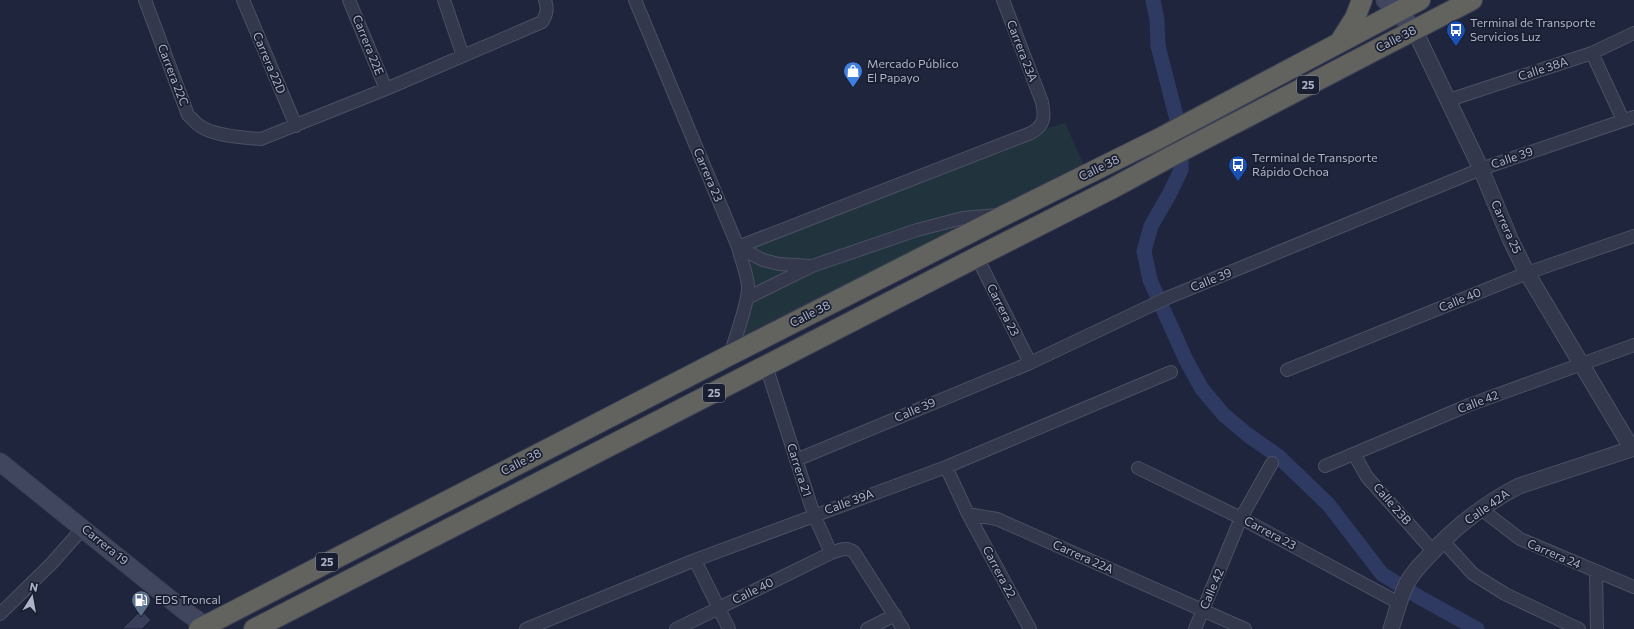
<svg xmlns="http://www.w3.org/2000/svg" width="1634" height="629" font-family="Commissioner,sans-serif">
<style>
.green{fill:#21343d}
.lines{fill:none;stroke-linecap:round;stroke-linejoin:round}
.canal{stroke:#2f3a63;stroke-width:15}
.building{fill:#393f5a;stroke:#1b1f33}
.minor-casing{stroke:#4b5064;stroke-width:14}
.tertiary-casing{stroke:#4b5064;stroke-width:17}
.secondary-casing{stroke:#3d4155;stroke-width:19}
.trunk-casing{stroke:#3b4054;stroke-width:22}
.minor{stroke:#33384c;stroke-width:12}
.tertiary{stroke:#33384c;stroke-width:15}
.secondary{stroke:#41465f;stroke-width:17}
.trunk{stroke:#62625e;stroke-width:20}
.labels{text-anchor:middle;stroke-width:3.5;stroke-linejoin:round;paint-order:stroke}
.shield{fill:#191e30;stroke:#81869a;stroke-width:1}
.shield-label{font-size:11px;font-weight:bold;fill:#aeb3c8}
.poi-label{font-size:12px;fill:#aeb3c8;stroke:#191e30;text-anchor:start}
.street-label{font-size:12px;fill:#aeb3c8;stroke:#191e30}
</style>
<rect width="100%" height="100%" fill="#1f253c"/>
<path class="green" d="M1065,123l23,51 -358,181 17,-57 -9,-51 293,-114z"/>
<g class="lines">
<path class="canal" d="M1153,0l4,20 1,26 24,93 -1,31 -11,23 -19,33 -7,25 6,29 36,80 16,29 22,26 24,20 30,21 50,48 54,70 37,23 58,32"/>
</g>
<path class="building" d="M141,610l10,10 -9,9h-20z"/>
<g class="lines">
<g class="minor-casing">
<path id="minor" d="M145,0l43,115c4,3 7,8 12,11 14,10 44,12 61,13l125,-50 156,-67c5,-8 6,-13 3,-22
M243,0l53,126
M349,0l37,89
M444,0l19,56
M635,0l103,247c3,13 9,26 10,39 1,16 -13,52 -18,69
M1592,53l31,67
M1449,100l143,-47 42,-20
M738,247l293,-114c14,-8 14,-16 11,-31l-39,-102
M738,247l25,13 16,4 32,2
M977,257l53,106
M747,298l65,-32 105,-36 46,-12 33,-3
M766,366l48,149 17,38c9,-3 15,-7 23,-1l49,77
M1287,370l240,-97 107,-37
M1354,454l13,23 66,74
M796,460l234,-97 137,-65 314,-129 153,-52
M1325,466l144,-61 165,-60
M946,467l22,47 62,115
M1138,468l103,50 158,85
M1481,509l39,30 114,48
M968,514l29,5 248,110
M1443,541l30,33 32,20 74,35
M695,560l34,69
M1596,572l1,57
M0,614l52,-51 31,-35
M526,629l169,-69 251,-93 225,-95
M676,629l155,-76
M867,629l28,-14
M1195,629l46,-111 31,-55"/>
</g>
<g class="tertiary-casing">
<path id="tertiary" d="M1414,29l67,140 30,72 16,32 105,176
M1391,629c5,-15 9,-32 16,-46 5,-9 12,-17 19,-24 26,-30 58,-55 93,-73l115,-38"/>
</g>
<g class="secondary-casing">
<path id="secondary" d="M1385,0l29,29
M0,462l186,150 24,17"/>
</g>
<g class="trunk-casing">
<path id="trunk" d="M1341,40l14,-22 7,-18
M199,629l531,-274 275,-140 155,-77 260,-138
M254,629l723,-372 136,-69 59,-32 300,-156"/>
</g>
<use href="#minor" class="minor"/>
<use href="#tertiary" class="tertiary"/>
<use href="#secondary" class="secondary"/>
<use href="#trunk" class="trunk"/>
</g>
<defs>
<g id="bus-pin" transform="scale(1)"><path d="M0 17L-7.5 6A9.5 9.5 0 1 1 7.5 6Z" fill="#1a4fb4" stroke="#191e30"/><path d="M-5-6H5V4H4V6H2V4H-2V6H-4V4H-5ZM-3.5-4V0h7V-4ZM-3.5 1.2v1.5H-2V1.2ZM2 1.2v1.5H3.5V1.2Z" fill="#fff"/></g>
<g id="shop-pin" transform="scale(1)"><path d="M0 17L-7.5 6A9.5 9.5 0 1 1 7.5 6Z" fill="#3f7fe0" stroke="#191e30"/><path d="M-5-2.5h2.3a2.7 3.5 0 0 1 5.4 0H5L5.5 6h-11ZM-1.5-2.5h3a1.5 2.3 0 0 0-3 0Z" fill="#fff"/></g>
<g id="fuel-pin" transform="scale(1)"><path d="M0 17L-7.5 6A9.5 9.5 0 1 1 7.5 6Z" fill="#5c6f8a" stroke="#191e30"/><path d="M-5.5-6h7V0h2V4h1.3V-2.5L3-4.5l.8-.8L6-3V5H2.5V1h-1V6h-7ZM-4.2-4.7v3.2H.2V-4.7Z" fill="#fff"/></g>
</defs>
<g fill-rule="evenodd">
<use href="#bus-pin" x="1456" y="30"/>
<use href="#shop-pin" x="853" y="71"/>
<use href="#bus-pin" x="1238" y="165"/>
<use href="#fuel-pin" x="141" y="600"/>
</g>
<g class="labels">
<g class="shield">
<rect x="1297" y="76" width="22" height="18" rx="3"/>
<rect x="703" y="384" width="22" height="18" rx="3"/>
<rect x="316" y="553" width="22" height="18" rx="3"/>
</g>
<g class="shield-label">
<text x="1308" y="89">25</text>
<text x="714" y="397">25</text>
<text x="327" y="566">25</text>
</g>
<g class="poi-label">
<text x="1470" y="27">Terminal de Transporte<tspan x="1470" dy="14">Servicios Luz</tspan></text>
<text x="867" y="68">Mercado Público<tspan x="867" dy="14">El Papayo</tspan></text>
<text x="1252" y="162">Terminal de Transporte<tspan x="1252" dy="14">Rápido Ochoa</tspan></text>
<text x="155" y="604">EDS Troncal</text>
</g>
<g class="street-label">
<text transform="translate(1396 39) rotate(-27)" y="4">Calle 38</text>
<text transform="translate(368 45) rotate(68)" y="4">Carrera 22E</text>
<text transform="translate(1022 51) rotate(69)" y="4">Carrera 23A</text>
<text transform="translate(269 63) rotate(67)" y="4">Carrera 22D</text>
<text transform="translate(1543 69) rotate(-18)" y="4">Calle 38A</text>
<text transform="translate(173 75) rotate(69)" y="4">Carrera 22C</text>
<text transform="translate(1512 158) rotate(-19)" y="4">Calle 39</text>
<text transform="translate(1099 168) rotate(-26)" y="4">Calle 38</text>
<text transform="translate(708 175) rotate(67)" y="4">Carrera 23</text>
<text transform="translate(1506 227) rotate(66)" y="4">Carrera 25</text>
<text transform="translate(1211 280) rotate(-22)" y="4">Calle 39</text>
<text transform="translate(1460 300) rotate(-22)" y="4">Calle 40</text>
<text transform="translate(1003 310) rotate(63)" y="4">Carrera 23</text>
<text transform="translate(810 314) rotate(-27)" y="4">Calle 38</text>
<text transform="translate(1478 402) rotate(-21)" y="4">Calle 42</text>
<text transform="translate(915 410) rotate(-23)" y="4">Calle 39</text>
<text transform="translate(521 462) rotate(-27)" y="4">Calle 38</text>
<text transform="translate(799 470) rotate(72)" y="4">Carrera 21</text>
<text transform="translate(849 502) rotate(-20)" y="4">Calle 39A</text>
<text transform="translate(1392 504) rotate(49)" y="4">Calle 23B</text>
<text transform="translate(1487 507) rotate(-35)" y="4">Calle 42A</text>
<text transform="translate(1270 533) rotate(28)" y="4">Carrera 23</text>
<text transform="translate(105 545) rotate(39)" y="4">Carrera 19</text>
<text transform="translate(1554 554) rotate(23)" y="4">Carrera 24</text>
<text transform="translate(1083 557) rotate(24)" y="4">Carrera 22A</text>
<text transform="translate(999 572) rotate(62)" y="4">Carrera 22</text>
<text transform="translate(1212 589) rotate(-67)" y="4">Calle 42</text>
<text transform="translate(753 591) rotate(-26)" y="4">Calle 40</text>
</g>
</g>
<g transform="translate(32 597) rotate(11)" stroke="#191e30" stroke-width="3" paint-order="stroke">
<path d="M0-3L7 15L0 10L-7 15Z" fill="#aeb3c8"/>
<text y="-6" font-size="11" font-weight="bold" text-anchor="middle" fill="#aeb3c8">N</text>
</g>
</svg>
